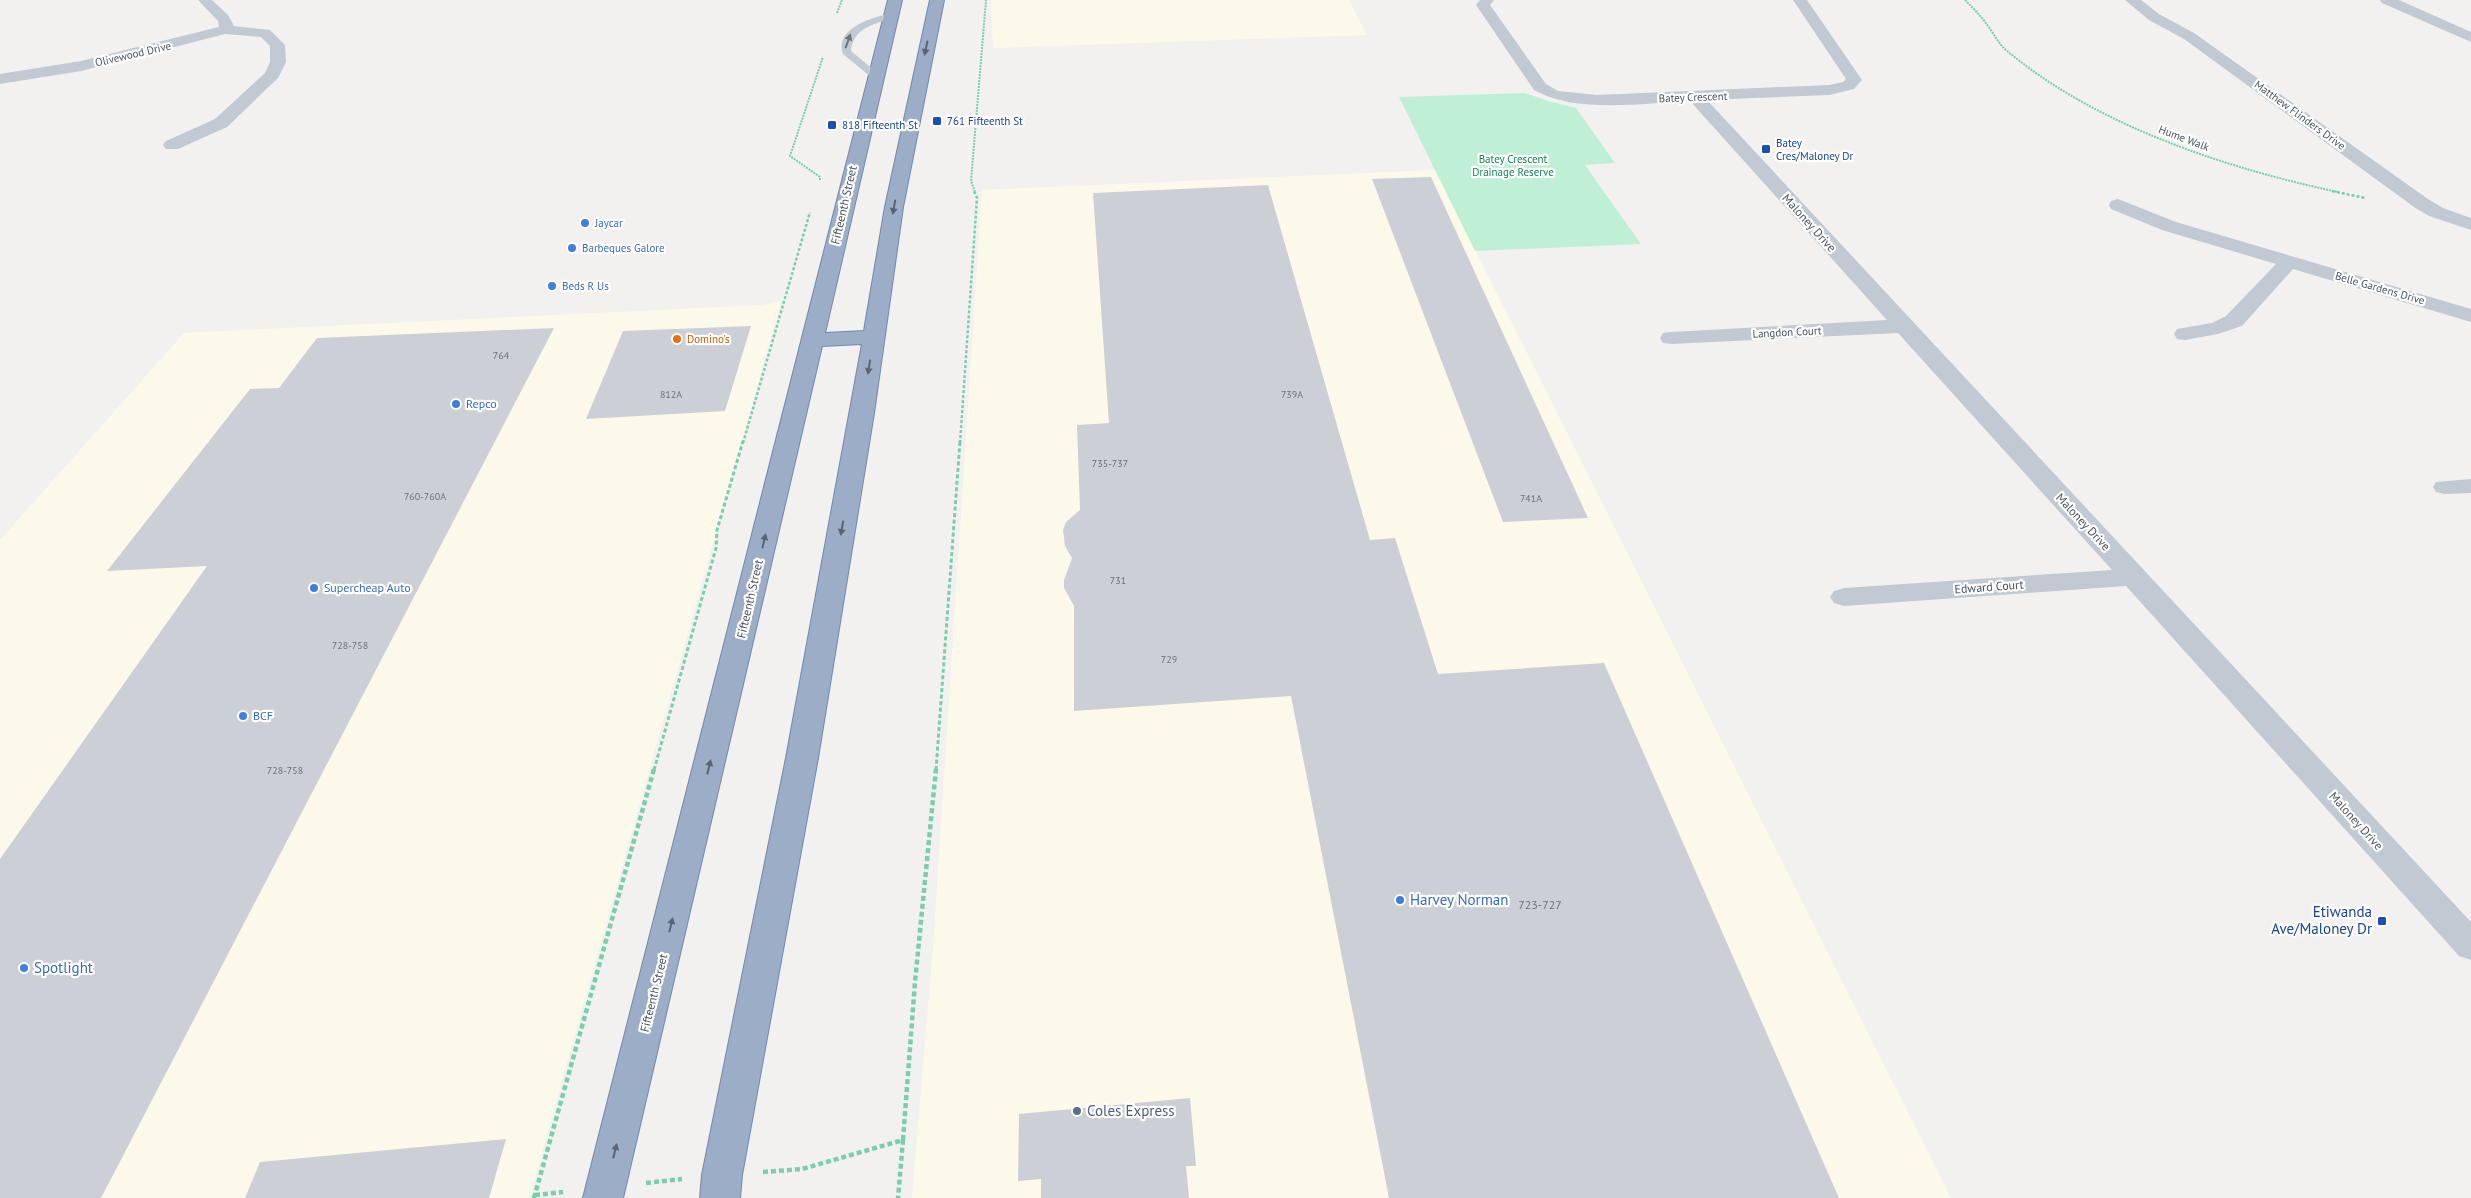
<svg xmlns="http://www.w3.org/2000/svg" width="2471" height="1198" font-family="'PT Sans',sans-serif">
<style>
.commercial{fill:#fcf9eb}
.green{fill:#bff0d6}
.building{fill:#cccfd6}
.lines{fill:none;stroke-linecap:round;stroke-linejoin:round}
.trunk-casing{stroke:#7389ab;stroke-width:2}
.path-far3{stroke:#77cfab;stroke-width:2;stroke-dasharray:2 1;stroke-linecap:butt}
.path-far2{stroke:#77cfab;stroke-width:2.5;stroke-dasharray:3 2;stroke-linecap:butt}
.path-far1{stroke:#77cfab;stroke-width:3;stroke-dasharray:4 2.5;stroke-linecap:butt}
.path{stroke:#77cfab;stroke-width:4.5;stroke-dasharray:5 3;stroke-linecap:butt}
.service{fill:#c1c9d2;fill-rule:evenodd}
.minor{fill:#c1c9d2;fill-rule:evenodd}
.trunk{fill:#9caec7;fill-rule:evenodd}
.oneway{fill:#6c7681}
.oneway2{fill:#596473}
.transit-dot{fill:#1a4fb4;stroke:#fff;stroke-width:2}
.shop-dot{fill:#3f7fe0;stroke:#fff;stroke-width:2}
.food-dot{fill:#e8710a;stroke:#fff;stroke-width:2}
.service-dot{fill:#5c6f8a;stroke:#fff;stroke-width:2}
.labels{text-anchor:middle;stroke-width:4.5;stroke-linejoin:round;paint-order:stroke}
.number-label{font-size:10px;fill:#69717c}
.far-street-label{font-size:11px;fill:#48525e;stroke:#fff}
.far-transit-label{font-size:11px;fill:#164399;stroke:#fff;text-anchor:start}
.far-park-label{font-size:11px;fill:#178256;stroke:#fff}
.far-shop-label{font-size:11px;fill:#366cbe;stroke:#fff;text-anchor:start}
.far-food-label{font-size:11px;fill:#c56008;stroke:#fff;text-anchor:start}
.street-label{font-size:12px;fill:#48525e;stroke:#fff}
.shop-label{font-size:12px;fill:#366cbe;stroke:#fff;text-anchor:start}
.near-number-label{font-size:12px;fill:#69717c}
.near-shop-label{font-size:15px;fill:#366cbe;stroke:#fff;text-anchor:start}
.near-transit-label{font-size:15px;fill:#164399;stroke:#fff;text-anchor:end}
.near-service-label{font-size:15px;fill:#4e5e75;stroke:#fff;text-anchor:start}
</style>
<rect width="100%" height="100%" fill="#f3f1f0"/>
<path class="commercial" d="M991,0h358l18,35 -374,13z
M1435,170l516,1028h-1039l21,-250 49,-758z
M781,301l-252,897h-529v-658l184,-207 579,-28z"/>
<path class="green" d="M1525,93l23,8 28,7 39,55 -30,2 56,79 -166,7 -76,-154z"/>
<path class="building" d="M1431,177l157,341 -85,4 -131,-343z
M1268,185l102,355 25,-2 43,136 166,-11 235,535h-450l-98,-502 -217,15v-105l-10,-18v-8l8,-22 -7,-12 -2,-16 3,-8 14,-12 -3,-85 32,-2 -16,-230z
M751,326l-26,85 -139,8 37,-88z
M554,328l-453,870h-101v-339l207,-293 -100,5 143,-182 29,-1 38,-50z
M1190,1098l6,68h-10l3,32h-148v-19l-23,2 1,-67z
M506,1139l-17,59h-244l15,-36z"/>
<g class="lines">
<g class="trunk-casing">
<path id="trunk" d="M888,0h14l-77,333 39,-2 21,-124 45,-207h14l-41,207 -29,206 -56,345 -76,417 -2,23h-40l2,-23 84,-417 76,-414 -40,2 -199,852h-40z"/>
</g>
<path class="path-far3" d="M1965,0c8,8 16,16 23,26 6,8 10,17 18,24 89,75 219,118 332,142
M837,13l5,-13
M820,180v-3l-30,-21 33,-99
M975,192l-4,-11 15,-181"/>
<path class="path-far2" d="M2332,191l33,7
M743,443l67,-231
M960,443l17,-245 -3,-7"/>
<path class="path-far1" d="M654,770l62,-222 1,-18 26,-89
M936,770l24,-329"/>
<path class="path" d="M903,1140l12,-158 21,-213
M763,1172l39,-3 101,-29 -5,58
M646,1183l36,-4
M535,1195l28,-3
M534,1198l120,-429"/>
<path class="service" d="M890,13l5,3 -2,2c-19,6 -40,10 -42,33l29,24 -9,2 -28,-23c-9,-26 29,-36 47,-41z"/>
<path class="minor" d="M198,0h14l16,15 6,11 36,4 15,15 1,17 -8,16 -51,49 -49,22h-12l-3,-4 3,-4 49,-22 50,-46 5,-11v-16l-9,-9 -36,-3 -144,37 -81,13v-10l81,-13 138,-34 -1,-6z
M1480,0h14l-4,5 56,79 12,7 39,4 232,-10 14,-3 3,-3 -53,-79h14l55,80 -8,9 -25,6 -122,5 764,822v38l-12,-4 -333,-370 -282,20 -10,-3 -4,-6 4,-6 10,-3 268,-18 -214,-237 -227,11 -8,-1 -3,-5 3,-5 8,-1 216,-12 -197,-219c-47,2 -114,13 -156,-11l-58,-85z
M2125,0h16l18,14 35,19 234,166 15,9 28,10v12l-42,-14 -15,-9 -230,-168 -35,-19z
M2380,0h19l72,32v10l-89,-39z
M2118,199l58,23 295,87v13l-178,-53 -51,57 -24,8 -33,6 -8,-1 -3,-5 3,-5 35,-6 14,-7 50,-52 -114,-34 -51,-21 -2,-4 2,-4z
M2471,479v14l-26,1 -9,-2 -3,-5 3,-5z"/>
<use href="#trunk" class="trunk"/>
</g>
<defs><path id="oneway-solid" d="M-6-.8H1V-3.2L6.5 0L1 3.2V.8H-6Z" transform="scale(1.25)"/></defs>
<use class="oneway" href="#oneway-solid" transform="translate(848 41) rotate(-70)"/>
<g class="oneway2">
<use href="#oneway-solid" transform="translate(926 48) rotate(102)"/>
<use href="#oneway-solid" transform="translate(894 207) rotate(100)"/>
<use href="#oneway-solid" transform="translate(869 367) rotate(99)"/>
<use href="#oneway-solid" transform="translate(842 528) rotate(100)"/>
<use href="#oneway-solid" transform="translate(764 541) rotate(-77)"/>
<use href="#oneway-solid" transform="translate(709 767) rotate(-76)"/>
<use href="#oneway-solid" transform="translate(671 925) rotate(-76)"/>
<use href="#oneway-solid" transform="translate(615 1151) rotate(-76)"/>
</g>
<g class="transit-dot">
<rect x="932" y="116" width="10" height="10" rx="2.5"/>
<rect x="827" y="120" width="10" height="10" rx="2.5"/>
<rect x="1761" y="144" width="10" height="10" rx="2.5"/>
<rect x="2377" y="916" width="10" height="10" rx="2.5"/>
</g>
<g class="shop-dot">
<circle cx="585" cy="223" r="5"/>
<circle cx="572" cy="248" r="5"/>
<circle cx="552" cy="286" r="5"/>
<circle cx="456" cy="404" r="5"/>
<circle cx="314" cy="588" r="5"/>
<circle cx="243" cy="716" r="5"/>
<circle cx="1400" cy="900" r="5"/>
<circle cx="24" cy="968" r="5"/>
</g>
<circle class="food-dot" cx="677" cy="339" r="5"/>
<circle class="service-dot" cx="1077" cy="1111" r="5"/>
<g class="labels">
<g class="number-label">
<text x="501" y="359">764</text>
<text x="671" y="398">812A</text>
<text x="1292" y="398">739A</text>
<text x="1110" y="467">735-737</text>
<text x="425" y="500">760-760A</text>
<text x="1531" y="502">741A</text>
<text x="1118" y="584">731</text>
<text x="350" y="649">728-758</text>
<text x="1169" y="663">729</text>
<text x="285" y="774">728-758</text>
</g>
<g class="far-street-label">
<text transform="translate(133 54) rotate(-13)" y="4">Olivewood Drive</text>
<text transform="translate(1693 97) rotate(-2)" y="4">Batey Crescent</text>
<text transform="translate(2300 115) rotate(36)" y="4">Matthew Flinders Drive</text>
<text transform="translate(2184 138) rotate(21)" y="4">Hume Walk</text>
<text transform="translate(2380 288) rotate(16)" y="4">Belle Gardens Drive</text>
<text transform="translate(1787 332) rotate(-3)" y="4">Langdon Court</text>
</g>
<g class="far-transit-label">
<text x="947" y="125">761 Fifteenth St</text>
<text x="842" y="129">818 Fifteenth St</text>
<text x="1776" y="147">Batey<tspan x="1776" dy="13">Cres/Maloney Dr</tspan></text>
</g>
<g class="far-park-label">
<text x="1513" y="163">Batey Crescent<tspan x="1513" dy="13">Drainage Reserve</tspan></text>
</g>
<g class="far-shop-label">
<text x="595" y="227">Jaycar</text>
<text x="582" y="252">Barbeques Galore</text>
<text x="562" y="290">Beds R Us</text>
</g>
<g class="far-food-label">
<text x="687" y="343">Domino's</text>
</g>
<g class="street-label">
<text transform="translate(844 205) rotate(-77)" y="4">Fifteenth Street</text>
<text transform="translate(1809 223) rotate(48)" y="4">Maloney Drive</text>
<text transform="translate(2083 522) rotate(47)" y="4">Maloney Drive</text>
<text transform="translate(1989 587) rotate(-4)" y="4">Edward Court</text>
<text transform="translate(750 599) rotate(-77)" y="4">Fifteenth Street</text>
<text transform="translate(2356 821) rotate(48)" y="4">Maloney Drive</text>
<text transform="translate(654 993) rotate(-76)" y="4">Fifteenth Street</text>
</g>
<g class="shop-label">
<text x="466" y="408">Repco</text>
<text x="324" y="592">Supercheap Auto</text>
<text x="253" y="720">BCF</text>
</g>
<g class="near-number-label">
<text x="1540" y="909">723-727</text>
</g>
<g class="near-shop-label">
<text x="1410" y="905">Harvey Norman</text>
<text x="34" y="973">Spotlight</text>
</g>
<g class="near-transit-label">
<text x="2372" y="917">Etiwanda<tspan x="2372" dy="17">Ave/Maloney Dr</tspan></text>
</g>
<g class="near-service-label">
<text x="1087" y="1116">Coles Express</text>
</g>
</g>
</svg>
